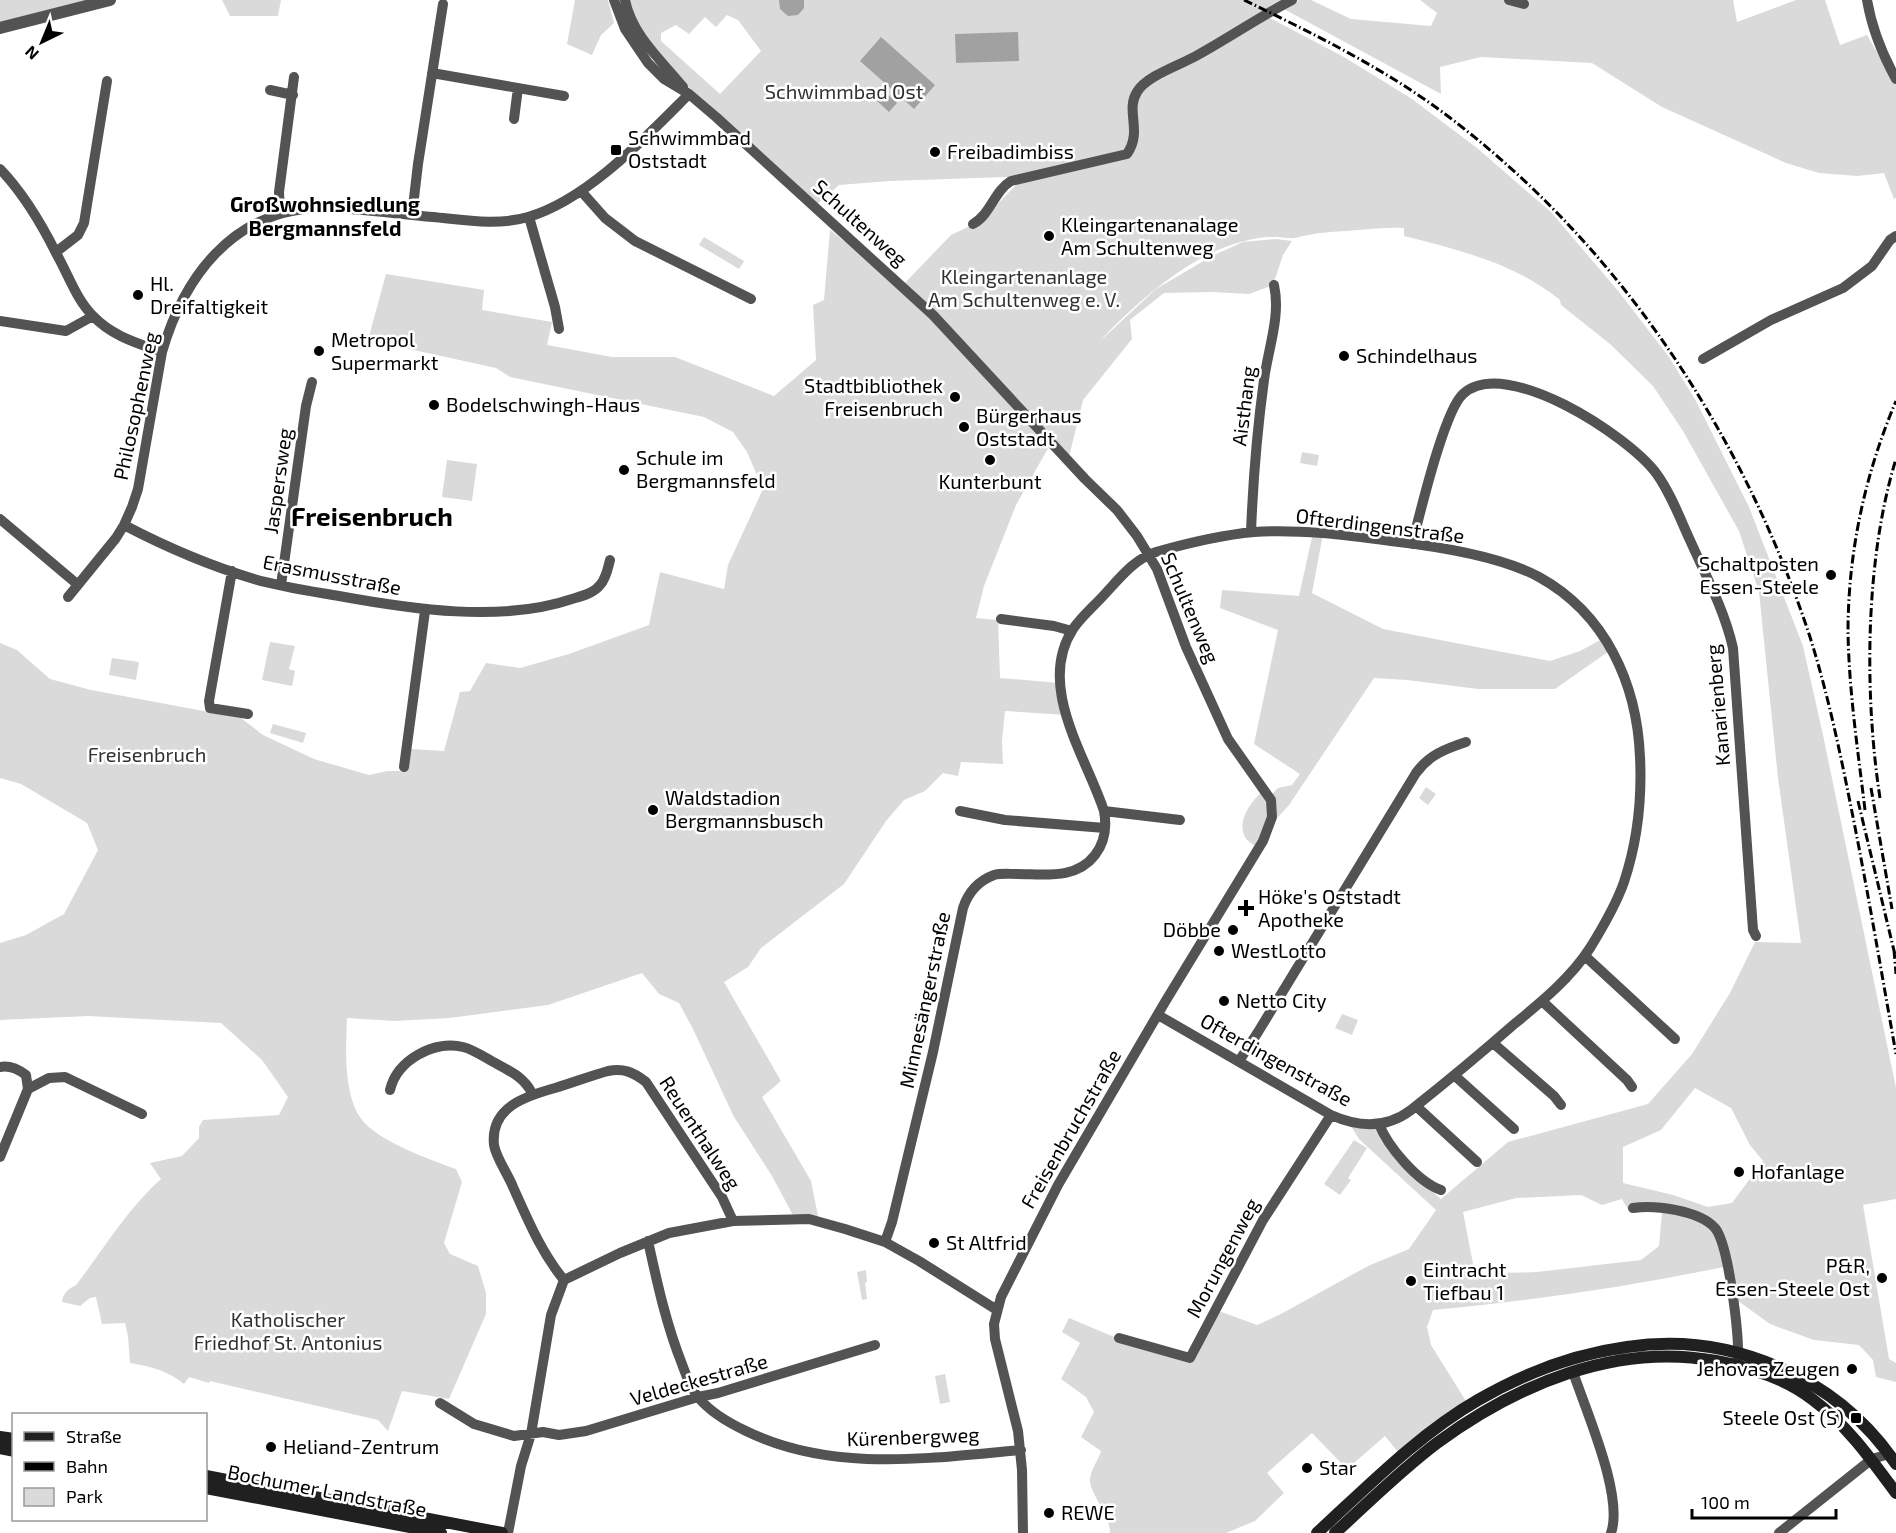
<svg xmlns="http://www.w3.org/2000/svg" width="1896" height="1533" font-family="'Exo 2',sans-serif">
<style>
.green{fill:#dadada;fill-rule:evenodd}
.water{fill:#a1a1a1}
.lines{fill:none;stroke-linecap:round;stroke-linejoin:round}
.minor{stroke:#535353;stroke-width:10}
.tertiary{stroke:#535353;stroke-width:12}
.secondary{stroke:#202020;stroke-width:12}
.rail{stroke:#000;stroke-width:3;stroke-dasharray:9 3 1.5 3;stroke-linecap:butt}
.poi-dot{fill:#000;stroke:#fff;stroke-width:2}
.labels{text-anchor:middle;stroke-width:5;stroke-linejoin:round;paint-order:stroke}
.park-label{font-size:20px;fill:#313131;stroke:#fff}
.poi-label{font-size:20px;fill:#000;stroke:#fff;text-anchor:start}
.street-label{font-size:20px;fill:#000;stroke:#fff}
.neighbourhood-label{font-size:21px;font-weight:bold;fill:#000;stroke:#fff}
.district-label{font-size:26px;font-weight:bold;fill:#000;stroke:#fff}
</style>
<rect width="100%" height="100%" fill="#fff"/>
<path class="green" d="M0,0h90l-90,23z
M222,0h59l-3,16h-48z
M575,0h33l6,23 -13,12 -9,20 -25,-11z
M625,0h664l-21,17 76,40 68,42 65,49 74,64 68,80 50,65 27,44 53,106 54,139 20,89 73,353v111l-33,6 26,154 7,4v19l-20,-5 -3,-17 -14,-15 -45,-5 -44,-16 -36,-26 -5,-32c-98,20 -196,35 -296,44l-6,17 4,18 38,61 -67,51 -17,-21 -38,33 -35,-36 -45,40 17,20 -29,28 -29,12h-116c0,-19 -21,-40 -20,-54 1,-9 8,-19 11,-28l-20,-14 13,-25 -8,-15 -25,-18 19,-36 -18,-11 7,-14 50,21 71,19 26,-48 41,15 22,-10 89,-49 41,-17 27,-39 -77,-71 -10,-16 27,2c4,25 46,57 65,74l67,-57 140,-38 44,-50 38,-61 25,-51 46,1 -23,-165 -19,-186 -20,-61 -56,-100 -30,-45 -43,-42 -49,-39 -1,-5c-45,-37 -101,-50 -156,-64v-8c-16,-1 -30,1 -46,2 -23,2 -41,2 -63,8 -6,1 -12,-1 -19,-1 -10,0 -21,1 -31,4 -52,11 -111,63 -146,101l57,-53 56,-33 31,-14 33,-3 16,2 -9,14 -10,30 -24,9 -38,-2 -47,1 -34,27 2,19 -49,61 -15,61 -17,-18 -35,62 -32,81 -8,32 22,2 2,58 59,5 7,32 -61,-4 -3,30 1,23 -42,-2 -3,14 -15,-3 -18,18 -21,9 -18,21 -42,63 -83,64 -13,19 -24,15 57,99 -19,16 49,84 8,40 -24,-2 -23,-43 -38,-59 -41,-88 -14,-26 -20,-9 -17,-21 -94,32 -98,13 -55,3 -48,-3c-1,29 -4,73 13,99 14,23 71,43 96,52l6,13 -18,61 6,11 28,12 8,27v21l-37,85 -47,-8 -14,40 -10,-11 -168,-39 -1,2 -20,-6 -5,7c-15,-13 -35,-18 -54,-21l-2,-27 -3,-13 -23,1 -6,-27 -6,1 -10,8 -18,-4c1,-9 6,-13 14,-17 28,-36 51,-76 85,-106l-11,-16 32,-7 17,-18v-11l4,-7 76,-5 9,-18 -26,-37 -41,-37 -133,-7 -88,4v-77l26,-8 38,-21 34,-64 -11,-27 -66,-39 -21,-6v-135l17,7 33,29 41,11 150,28 22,17 51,24 55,16 18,-4h14l10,-22 33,2 16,-59 10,-1 16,-28 34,5 49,-14 80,-29 11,-53 64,17 4,-24 35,-76 -16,-37 -14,-20 -29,-15 -194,-40 -14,-9 -128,-28 18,-66 98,16 -2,20 70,12 -5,23 65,12h63l99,39 42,-36 -3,-55 11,-5 6,-70 72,56 49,-51 30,-14 37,-38 -12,-6 -116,4 -51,4 -24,21 -99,-89 -63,-64zM727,15l11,5 23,31 -41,43 -59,-53v-8l15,-8 13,9 16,-17 11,10zM1695,1088l36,20 19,37 13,16 -31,42 -24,4 -35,-12 -50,-12v-36l38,-17zM1581,1195l21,10 20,-6 8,14 20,-2 12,2 -3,33 -18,14 -104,12 -62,2 -12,-62 53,-14z
M1299,0h12l40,19 80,7 6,-13 -17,-13h313l4,22 59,-22h29l15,45 27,-10 29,50v113l-2,1 -10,-26 -27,3 -38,-3 -33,-10 -124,-56 -70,-44 -111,-6 -41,10 1,27 -159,-86z
M704,237l40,24 -5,8 -40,-24z
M1302,452l17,3 -2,11 -17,-3z
M447,460l30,4 -5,37 -30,-4z
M1313,533l10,1 -11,59 71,36 167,32 30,-10 24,-13 8,11 -57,40h-77l-71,-9 -33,-2 -85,127 -11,12 -6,2 -13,29c-3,-2 -9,-5 -12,-8 -13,-17 5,-40 17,-50l5,7 9,-9 14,-3 8,-11 -46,-30 24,-114 -58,-22 2,-18 77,6z
M270,642l25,4 -6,23 6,2 -3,15 -30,-6z
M112,658l27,4 -3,18 -27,-5z
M273,724l33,9 -3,10 -33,-10z
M1426,787l10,7 -8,11 -9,-7z
M1342,1014l16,6 -6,15 -17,-7z
M1354,1140l13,8 -19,30 3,2 -11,15 -16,-11z
M866,1270l1,12 -2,1 2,16 -5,1 -5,-28z
M945,1374l5,28 -10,2 -5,-28z"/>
<path class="water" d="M779,0h25v8l-6,7 -10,1 -8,-7z
M1018,32l1,29 -63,2 -1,-29z
M881,37l54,48 -21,24 -54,-48z
M884,91l13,12 -8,9 -13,-12z"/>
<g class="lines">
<path class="minor" d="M614,0l11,29 23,34 16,16 25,15 27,23 217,198 152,164 32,31 20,26 20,33 29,78 42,92 43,61 1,17 -9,24 -98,161 -107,183 -57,112 -7,27 1,15 23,92 4,39 1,63
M625,0c7,35 36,60 58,87
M1509,0l15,4
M1867,0c5,29 15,54 29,79
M432,73l132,23
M270,90l23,5
M514,119l4,-31
M0,169c23,24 41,54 56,84 12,21 20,46 37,63 19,20 44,27 69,36
M581,191l24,27 30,23 116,58
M280,213l-1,-21 15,-115
M412,215l6,-51 25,-160
M529,217l26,90 4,22
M973,224c18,-10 21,-33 38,-43l116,-27c16,-23 -2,-43 10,-62 9,-16 43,-27 59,-36 33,-18 63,-39 96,-56
M56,252l22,-17 6,-12 23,-142
M0,321l66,10 27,-15
M1703,359l68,-39 72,-32 29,-22 18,-26 6,-4
M0,519l77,65
M124,525c40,21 87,41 130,54 28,8 56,12 85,17 71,13 163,27 233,3 10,-3 22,-6 28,-14 6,-6 8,-17 10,-25
M1251,532c2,-51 6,-101 13,-152 4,-31 17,-64 10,-95
M1412,544c8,-30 32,-133 51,-150 43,-39 165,42 193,79 14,19 23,43 33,65 16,36 35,71 44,110l20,282 3,6
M232,571l-23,130 1,7 38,6
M281,585l25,-179 6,-24
M68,597l48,-59 8,-13 8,-18 6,-18 24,-137c22,-75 70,-140 154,-144 39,-1 79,6 117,9 31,3 65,9 95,0 59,-17 118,-80 161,-123
M1001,619l53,7 18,5
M404,767l21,-156
M960,811l45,9 100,8
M1104,811l76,9
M1585,956l90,83
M1542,1001l85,79 5,7
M1493,1043l61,53 7,9
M1239,1061l19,-29 158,-259c13,-18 29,-24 50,-31
M0,1067c10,-2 18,2 26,8l2,14 -28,68
M1454,1075l60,54
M28,1089l21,-11 16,-1 77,37
M390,1090c7,-30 44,-50 73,-43 12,3 24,12 34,17 15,8 27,14 35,29
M1416,1106l61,56
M1379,1124c9,23 39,58 62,66
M1633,1208c22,-3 66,2 82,20 14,17 24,107 23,131
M648,1241c9,41 18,83 34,123 4,11 8,24 16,33 12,15 31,26 48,34 86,42 183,27 275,19
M885,1242l7,-20 41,-170 30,-144c5,-15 15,-27 31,-33 7,-2 15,-1 23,-1 27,0 59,6 78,-19 10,-13 12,-28 9,-44 -18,-55 -68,-125 -31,-182 8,-12 21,-23 31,-34 15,-16 30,-36 52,-43 32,-9 65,-17 98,-20 45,-3 92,3 137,9 44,5 109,15 148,36 67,37 98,107 101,180 2,41 -3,86 -16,125 -8,23 -21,45 -34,66 -20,31 -50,55 -78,78 -33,29 -67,57 -101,84 -25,19 -53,17 -80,5l-173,-100
M564,1280c-23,-28 -36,-60 -51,-93 -5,-13 -17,-29 -19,-42 -4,-38 32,-49 61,-57 17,-5 35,-12 53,-17 16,-3 25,1 38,11l76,115 11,24
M1119,1338l71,20 73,-138 68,-105
M1573,1372c13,39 51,124 38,161
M440,1403l34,21 40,12 29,-4 16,3 27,-4 112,-34 20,-4 157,-48
M508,1533l13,-67 10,-32 20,-119 13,-35 56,-27 49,-20 64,-12 76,-2 36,10 40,13 34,19 78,49
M1779,1533l93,-74 17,-5"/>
<path class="tertiary" d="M0,28l110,-28"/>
<path class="secondary" d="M0,1437l14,2
M0,1448l14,3
M206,1476l296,57
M206,1488l235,45
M1317,1533c50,-46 102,-99 161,-133 45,-26 97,-46 149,-53 103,-16 210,30 269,117
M1335,1533c33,-30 66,-63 102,-90 79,-58 179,-101 279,-82 33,6 69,17 96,38 35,26 59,60 84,94"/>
<path class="rail" d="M1244,0c70,34 142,69 205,117 171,130 294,316 361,520 17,54 29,110 40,165 17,84 31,168 46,252
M1871,788l21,121
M1880,798c-16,-104 -15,-239 16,-339
M1858,801l38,158
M1865,810c-7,-59 -16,-118 -17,-178 0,-80 17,-158 48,-231
M1894,950l2,24"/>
</g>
<g class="poi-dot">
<rect x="610" y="144" width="12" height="12" rx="3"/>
<circle cx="935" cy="152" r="6"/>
<circle cx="1049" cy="236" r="6"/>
<circle cx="138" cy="295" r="6"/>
<circle cx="319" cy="351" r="6"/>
<circle cx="1344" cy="356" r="6"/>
<circle cx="955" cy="397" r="6"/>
<circle cx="434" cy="405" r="6"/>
<circle cx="964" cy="427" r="6"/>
<circle cx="990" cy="460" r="6"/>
<circle cx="624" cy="470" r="6"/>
<circle cx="1831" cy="575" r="6"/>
<circle cx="653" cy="810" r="6"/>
<path d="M1243 899h6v6h6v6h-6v6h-6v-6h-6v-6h6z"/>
<circle cx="1233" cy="930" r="6"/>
<circle cx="1219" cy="951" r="6"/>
<circle cx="1224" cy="1001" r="6"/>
<circle cx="1739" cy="1172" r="6"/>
<circle cx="934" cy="1243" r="6"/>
<circle cx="1882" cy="1278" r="6"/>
<circle cx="1411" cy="1281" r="6"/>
<circle cx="1852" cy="1369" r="6"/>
<rect x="1850" y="1412" width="12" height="12" rx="3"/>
<circle cx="271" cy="1447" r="6"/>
<circle cx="1307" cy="1468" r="6"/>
<circle cx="1049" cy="1513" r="6"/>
</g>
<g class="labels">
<g class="park-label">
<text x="844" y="99">Schwimmbad Ost</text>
<text x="1024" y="284">Kleingartenanlage<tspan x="1024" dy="23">Am Schultenweg e. V.</tspan></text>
<text x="147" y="762">Freisenbruch</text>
<text x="288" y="1327">Katholischer<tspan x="288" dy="23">Friedhof St. Antonius</tspan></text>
</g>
<g class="poi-label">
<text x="628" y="145">Schwimmbad<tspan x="628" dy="23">Oststadt</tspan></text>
<text x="947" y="159">Freibadimbiss</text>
<text x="1061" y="232">Kleingartenanalage<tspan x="1061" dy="23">Am Schultenweg</tspan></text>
<text x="150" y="291">Hl.<tspan x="150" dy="23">Dreifaltigkeit</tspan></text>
<text x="331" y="347">Metropol<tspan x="331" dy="23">Supermarkt</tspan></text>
<text x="1356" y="363">Schindelhaus</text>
<text x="943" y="393" text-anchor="end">Stadtbibliothek<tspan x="943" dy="23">Freisenbruch</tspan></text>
<text x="446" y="412">Bodelschwingh-Haus</text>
<text x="976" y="423">Bürgerhaus<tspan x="976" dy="23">Oststadt</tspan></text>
<text x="636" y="465">Schule im<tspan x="636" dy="23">Bergmannsfeld</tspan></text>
<text x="990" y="489" text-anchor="middle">Kunterbunt</text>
<text x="1819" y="571" text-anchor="end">Schaltposten<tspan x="1819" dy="23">Essen-Steele</tspan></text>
<text x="665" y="805">Waldstadion<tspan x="665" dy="23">Bergmannsbusch</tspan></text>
<text x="1258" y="904">Höke's Oststadt<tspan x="1258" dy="23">Apotheke</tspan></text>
<text x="1221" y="937" text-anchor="end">Döbbe</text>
<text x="1231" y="958">WestLotto</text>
<text x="1236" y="1008">Netto City</text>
<text x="1751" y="1179">Hofanlage</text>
<text x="946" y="1250">St Altfrid</text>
<text x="1870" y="1273" text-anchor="end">P&amp;R,<tspan x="1870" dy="23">Essen-Steele Ost</tspan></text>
<text x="1423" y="1277">Eintracht<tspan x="1423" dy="23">Tiefbau 1</tspan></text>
<text x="1840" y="1376" text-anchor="end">Jehovas Zeugen</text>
<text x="1844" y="1425" text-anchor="end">Steele Ost (S)</text>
<text x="283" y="1454">Heliand-Zentrum</text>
<text x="1319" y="1475">Star</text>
<text x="1061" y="1520">REWE</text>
</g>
<g class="street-label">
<text transform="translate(860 223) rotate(42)" y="7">Schultenweg</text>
<text transform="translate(136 406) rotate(-78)" y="7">Philosophenweg</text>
<text transform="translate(1244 406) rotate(-83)" y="7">Aisthang</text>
<text transform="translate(278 481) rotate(-82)" y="7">Jaspersweg</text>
<text transform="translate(1380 526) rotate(7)" y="7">Ofterdingenstraße</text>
<text transform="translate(332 575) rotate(11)" y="7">Erasmusstraße</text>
<text transform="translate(1190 608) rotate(67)" y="7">Schultenweg</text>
<text transform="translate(1718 705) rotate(-95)" y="7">Kanarienberg</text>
<text transform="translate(925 1000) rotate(-78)" y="7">Minnesängerstraße</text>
<text transform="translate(1276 1060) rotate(29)" y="7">Ofterdingenstraße</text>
<text transform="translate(1071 1129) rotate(-60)" y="7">Freisenbruchstraße</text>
<text transform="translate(700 1133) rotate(57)" y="7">Reuenthalweg</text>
<text transform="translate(1223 1258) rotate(-62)" y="7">Morungenweg</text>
<text transform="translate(699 1380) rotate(-16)" y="7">Veldeckestraße</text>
<text transform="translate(913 1437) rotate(-2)" y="7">Kürenbergweg</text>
<text transform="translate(327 1491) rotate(11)" y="7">Bochumer Landstraße</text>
</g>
<g class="neighbourhood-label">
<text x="325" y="212">Großwohnsiedlung<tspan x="325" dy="24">Bergmannsfeld</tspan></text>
</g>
<g class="district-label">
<text x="372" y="526">Freisenbruch</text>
</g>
</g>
<rect x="12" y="1413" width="195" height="108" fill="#ffffff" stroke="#999999" stroke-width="1.5"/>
<rect x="24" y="1432" width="30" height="9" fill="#202020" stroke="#999999" stroke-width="1.5"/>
<text x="66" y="1443" font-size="18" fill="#000000">Straße</text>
<rect x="24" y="1462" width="30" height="9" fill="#000000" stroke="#999999" stroke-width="1.5"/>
<text x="66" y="1473" font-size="18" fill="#000000">Bahn</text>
<rect x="24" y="1488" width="30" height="18" fill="#dadada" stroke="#999999" stroke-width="1.5"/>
<text x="66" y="1503" font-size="18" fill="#000000">Park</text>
<g transform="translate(42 42) rotate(223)" stroke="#ffffff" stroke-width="4.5" paint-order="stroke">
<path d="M0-4.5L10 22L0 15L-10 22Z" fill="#000000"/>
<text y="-9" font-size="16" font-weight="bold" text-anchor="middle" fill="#000000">N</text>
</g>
<path d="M1692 1509v9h144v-9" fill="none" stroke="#000000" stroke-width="3"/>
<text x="1701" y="1509" font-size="18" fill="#000000" stroke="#ffffff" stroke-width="4.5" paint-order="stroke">100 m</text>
</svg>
